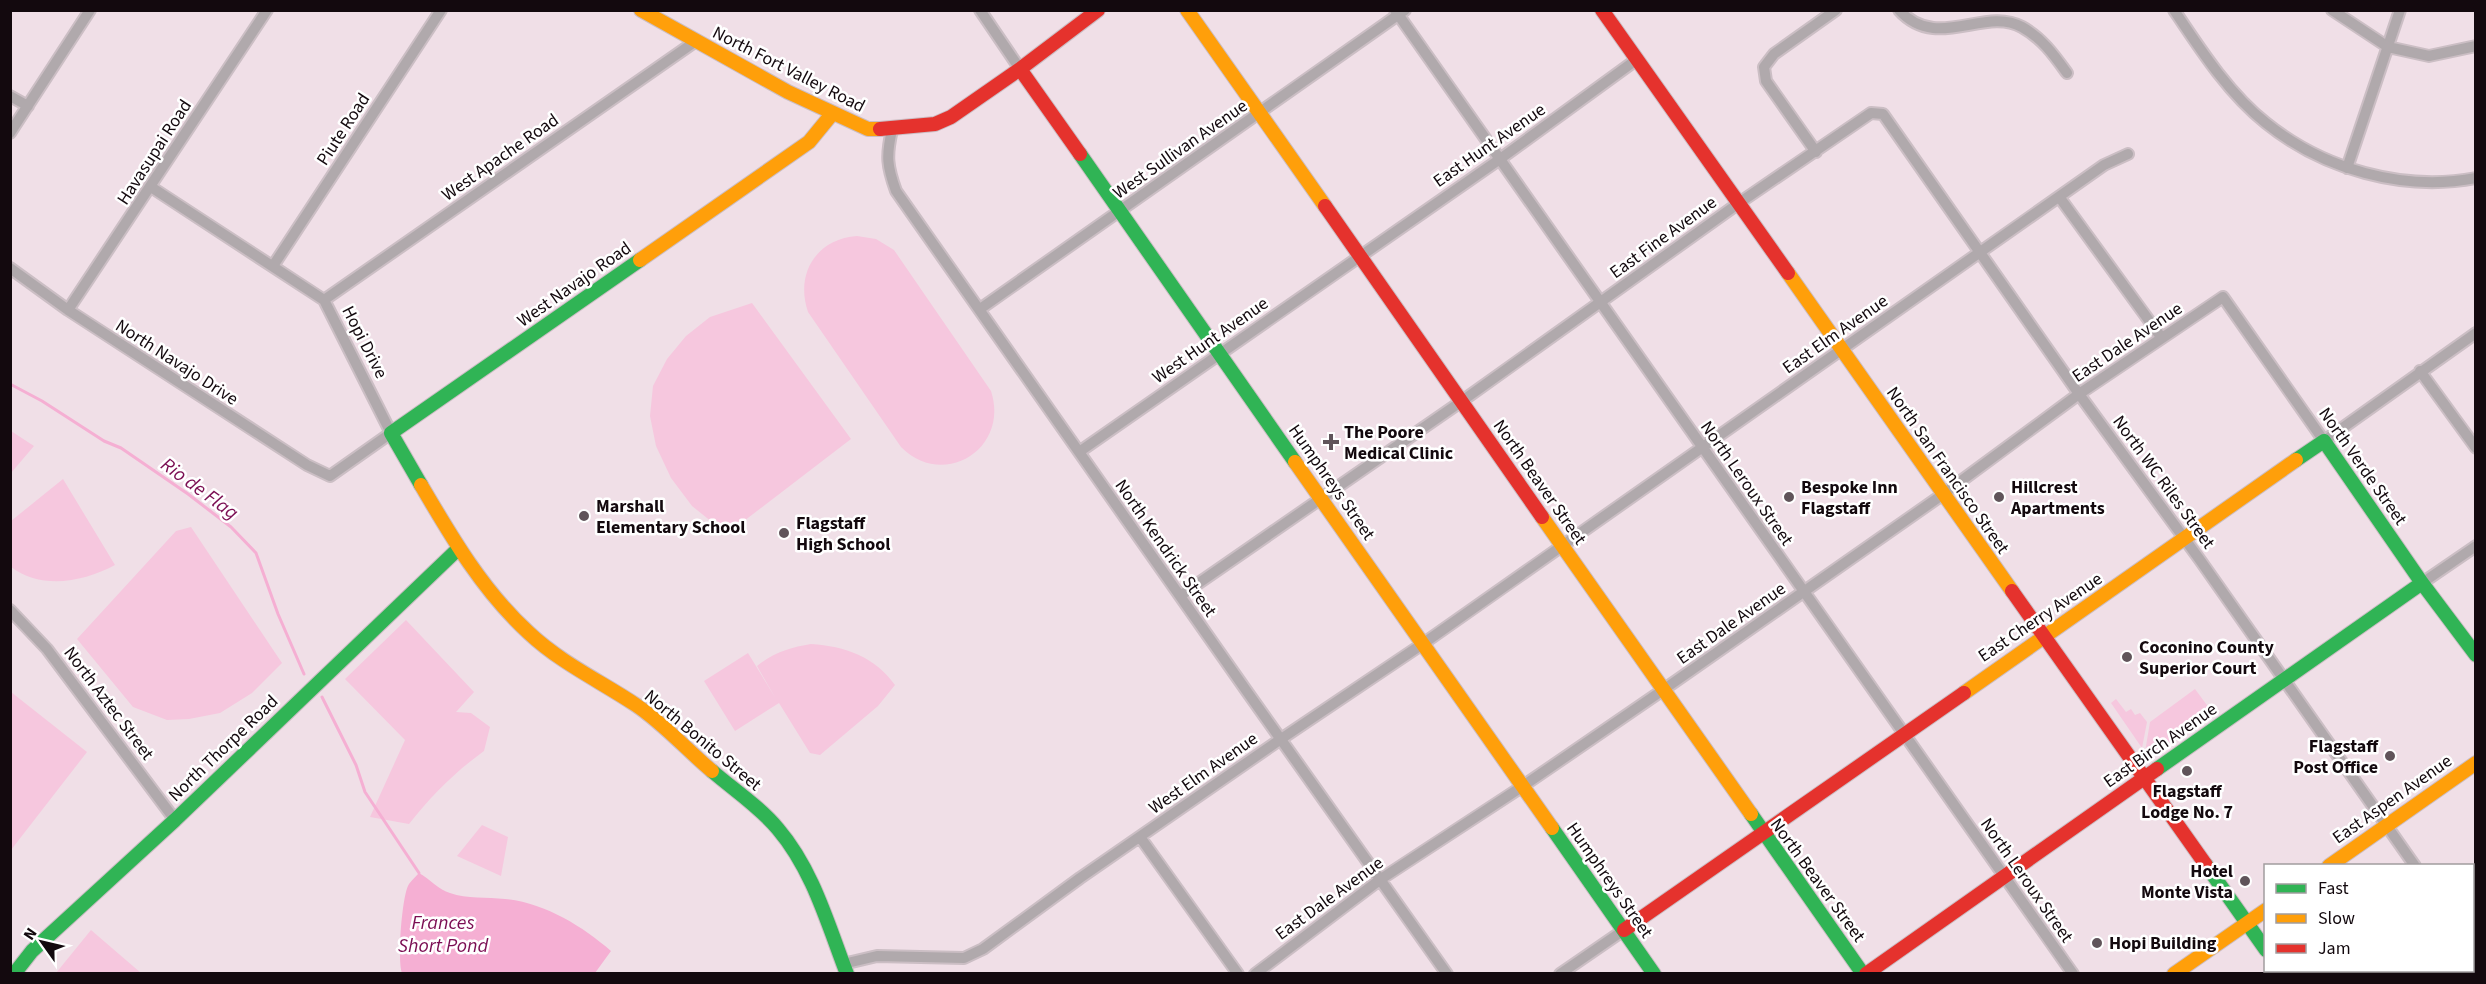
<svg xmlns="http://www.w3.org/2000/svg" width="2486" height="984" font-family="'Source Sans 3',sans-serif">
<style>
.green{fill:#f6c7de}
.water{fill:#f5afd3}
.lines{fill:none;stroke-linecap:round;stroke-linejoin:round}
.stream{stroke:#f5afd3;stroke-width:3}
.street-casing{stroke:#cbbec4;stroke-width:14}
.fast-casing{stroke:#cbbec4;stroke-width:16}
.slow-casing{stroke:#cbbec4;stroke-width:16}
.jam-casing{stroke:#cbbec4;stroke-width:16}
.street{stroke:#b0a9ac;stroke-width:10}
.fast{stroke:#30b455;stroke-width:14}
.slow{stroke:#ff9f0a;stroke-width:14}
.jam{stroke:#e5322d;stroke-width:14}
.poi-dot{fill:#60545a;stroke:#fff;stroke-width:2}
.labels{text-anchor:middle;stroke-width:5;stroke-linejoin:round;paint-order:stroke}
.street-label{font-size:18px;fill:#13090e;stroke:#fff}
.poi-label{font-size:18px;font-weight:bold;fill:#13090e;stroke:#fff;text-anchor:start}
.water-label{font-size:20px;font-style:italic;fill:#7b0e53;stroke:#fff}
</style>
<rect width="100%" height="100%" fill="#f0dfe7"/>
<path class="green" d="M857,236l19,3 18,11 97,141c19,58 -48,99 -90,56l-93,-135c-13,-38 8,-73 49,-76z
M752,303l99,136 -124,95 -35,-28 -21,-28 -15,-32 -6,-30 3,-30 14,-27 19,-23 24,-19z
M11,431l23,15 -23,27z
M63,479l52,86c-32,17 -73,25 -104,2v-46z
M191,527l91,136 -30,30 -32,20 -31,6 -22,1 -34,-13 -56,-68 99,-108z
M406,620l68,72 -18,20 15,1 19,14 -6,24c-29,21 -52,44 -75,73l-39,-7 35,-77 -60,-61z
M811,644c34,2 64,13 84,41l-17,21 -58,49 -10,-2 -31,-50 -44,28 -31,-50 44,-28 28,46 -19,-33c16,-13 34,-19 54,-22z
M2195,689l17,23 -63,45 -4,-5 5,-30z
M11,692l76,60 -76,98z
M2116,699l10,13 5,-3 4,6 5,-2 7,9 -5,26 -31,-45z
M482,825l26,12 -7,39 -44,-20z
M91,930l50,43h-85z"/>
<path class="water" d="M419,873c11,6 20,17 31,20 17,6 37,4 55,6 40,4 77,27 106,52l-16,22h-193c-5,-12 0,-79 7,-89 3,-4 7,-8 10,-11z"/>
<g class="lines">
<path class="stream" d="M10,384l32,17 62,40 17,7 67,46 43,33 25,26 22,61 26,60
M322,697l34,68 9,27 54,81"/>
<g class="street-casing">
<path id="street" d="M980,10l40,59
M1395,10l678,964
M1899,10c38,42 85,-4 123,17 20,11 32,28 45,46
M2174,10c26,39 55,84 92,113 57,46 137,69 210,55
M2332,10l56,37 41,9 47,-10
M10,96l18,10
M892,130c-6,26 -5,36 4,61l352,502 199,281
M10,133l80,-123
M1816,152l-50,-71 -2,-14 10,-13 62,-44
M2347,168l53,-158
M2060,198l101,139
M273,266l168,-256
M10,268l58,42 239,155 23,11 61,-43 -67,-133 -173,-113
M324,300l372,-259
M980,309l425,-299
M68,310l199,-300
M2420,371l56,77
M1079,452l421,-293 136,-99
M2422,583l54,-37
M1180,596l282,-195 277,-198 132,-90 12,1 196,280 121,166 215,306
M10,610l37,39 128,171
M1140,837l98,137
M2472,948l4,4
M843,964l34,-8 87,2 19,-9 97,-71 201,-139 143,-96 680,-478 24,-11
M1255,974l126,-95 142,-93 140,-96 279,-195 137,-101 144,-97 101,144 152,-108
M1560,974l64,-44"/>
</g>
<g class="fast-casing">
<path id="fast" d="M1080,154l215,308
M2296,460l28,-19 98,142 54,72
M421,485l-30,-52 249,-173
M2157,769l265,-186
M712,771c22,19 48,36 66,58 35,41 50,96 69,145
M1751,814l112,160
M1552,828l102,146
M2206,865l60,85
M2280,970l2,4
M14,974l18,-23 143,-131 283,-271"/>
</g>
<g class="slow-casing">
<path id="slow" d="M641,10l147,82 80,37h12
M1187,10l138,196
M640,260l169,-118 23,-28
M1788,273l224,318
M1295,462l257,366
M421,485c31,53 62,106 108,148 32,30 71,48 107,72 27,18 51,45 76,66
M1542,517l209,297
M1964,693l332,-233
M2329,866l147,-103
M2174,974l92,-64"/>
</g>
<g class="jam-casing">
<path id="jam" d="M1602,10l186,263
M1020,69l78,-59
M880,129l55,-5 16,-7 69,-48 60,85
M1325,206l217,311
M2012,591l194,274
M1624,930l340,-237
M1866,974l291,-205"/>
</g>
<use href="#street" class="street"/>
<use href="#fast" class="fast"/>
<use href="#slow" class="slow"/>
<use href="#jam" class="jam"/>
</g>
<g class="poi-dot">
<path d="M1328 433h6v6h6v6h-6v6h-6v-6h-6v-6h6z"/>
<circle cx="1789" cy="497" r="6"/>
<circle cx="1999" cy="497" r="6"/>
<circle cx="584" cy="516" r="6"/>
<circle cx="784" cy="533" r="6"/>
<circle cx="2127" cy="657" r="6"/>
<circle cx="2390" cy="756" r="6"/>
<circle cx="2187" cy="771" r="6"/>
<circle cx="2245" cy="881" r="6"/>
<circle cx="2097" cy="943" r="6"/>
</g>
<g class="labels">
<g class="street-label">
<text transform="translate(789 69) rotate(27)" y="6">North Fort Valley Road</text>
<text transform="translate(343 129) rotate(-57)" y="6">Piute Road</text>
<text transform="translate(1489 145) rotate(-35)" y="6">East Hunt Avenue</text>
<text transform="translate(1180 149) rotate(-35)" y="6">West Sullivan Avenue</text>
<text transform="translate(154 152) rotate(-57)" y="6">Havasupai Road</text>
<text transform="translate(500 157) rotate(-35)" y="6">West Apache Road</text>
<text transform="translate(1663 237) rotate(-36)" y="6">East Fine Avenue</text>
<text transform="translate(574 284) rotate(-35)" y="6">West Navajo Road</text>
<text transform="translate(1835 334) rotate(-35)" y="6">East Elm Avenue</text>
<text transform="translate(1210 340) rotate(-35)" y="6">West Hunt Avenue</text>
<text transform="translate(365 342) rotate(63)" y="6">Hopi Drive</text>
<text transform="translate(2127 342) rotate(-34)" y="6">East Dale Avenue</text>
<text transform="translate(177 362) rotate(33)" y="6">North Navajo Drive</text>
<text transform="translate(2363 466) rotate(55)" y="6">North Verde Street</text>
<text transform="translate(1948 470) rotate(55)" y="6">North San Francisco Street</text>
<text transform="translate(1332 482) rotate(55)" y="6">Humphreys Street</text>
<text transform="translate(1540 482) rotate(55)" y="6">North Beaver Street</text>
<text transform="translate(2164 482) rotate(54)" y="6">North WC Riles Street</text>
<text transform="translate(1747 483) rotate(55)" y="6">North Leroux Street</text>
<text transform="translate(1166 548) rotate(55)" y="6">North Kendrick Street</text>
<text transform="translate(2040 617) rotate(-34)" y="6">East Cherry Avenue</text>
<text transform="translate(1731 623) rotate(-35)" y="6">East Dale Avenue</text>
<text transform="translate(109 703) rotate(53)" y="6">North Aztec Street</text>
<text transform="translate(703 740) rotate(40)" y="6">North Bonito Street</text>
<text transform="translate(2160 745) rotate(-35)" y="6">East Birch Avenue</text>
<text transform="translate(223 748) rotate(-44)" y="6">North Thorpe Road</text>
<text transform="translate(1203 773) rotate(-35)" y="6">West Elm Avenue</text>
<text transform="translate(2392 799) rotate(-35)" y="6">East Aspen Avenue</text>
<text transform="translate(1610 880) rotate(55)" y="6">Humphreys Street</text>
<text transform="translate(1818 880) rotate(54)" y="6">North Beaver Street</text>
<text transform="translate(2027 880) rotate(55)" y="6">North Leroux Street</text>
<text transform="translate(1329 898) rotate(-36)" y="6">East Dale Avenue</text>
</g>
<g class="poi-label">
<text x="1344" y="438">The Poore<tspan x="1344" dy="21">Medical Clinic</tspan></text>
<text x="1801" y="493">Bespoke Inn<tspan x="1801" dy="21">Flagstaff</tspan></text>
<text x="2011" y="493">Hillcrest<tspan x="2011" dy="21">Apartments</tspan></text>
<text x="596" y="512">Marshall<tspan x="596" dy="21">Elementary School</tspan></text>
<text x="796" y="529">Flagstaff<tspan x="796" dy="21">High School</tspan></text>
<text x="2139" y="653">Coconino County<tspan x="2139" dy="21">Superior Court</tspan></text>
<text x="2378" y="752" text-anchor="end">Flagstaff<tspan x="2378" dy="21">Post Office</tspan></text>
<text x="2187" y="797" text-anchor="middle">Flagstaff<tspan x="2187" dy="21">Lodge No. 7</tspan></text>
<text x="2233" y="877" text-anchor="end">Hotel<tspan x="2233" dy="21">Monte Vista</tspan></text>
<text x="2109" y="949">Hopi Building</text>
</g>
<g class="water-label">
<text transform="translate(200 488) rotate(36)" y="7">Rio de Flag</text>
<text x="443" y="929">Frances<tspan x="443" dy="23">Short Pond</tspan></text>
</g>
</g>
<rect width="2486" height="984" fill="none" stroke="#13090e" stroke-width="24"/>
<rect x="2264" y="864" width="210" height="108" fill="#ffffff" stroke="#a19d9f" stroke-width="1.5"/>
<rect x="2276" y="884" width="30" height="9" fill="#30b455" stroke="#a19d9f" stroke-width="1.5"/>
<text x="2318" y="894" font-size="18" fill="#13090e">Fast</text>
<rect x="2276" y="914" width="30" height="9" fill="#ff9f0a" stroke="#a19d9f" stroke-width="1.5"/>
<text x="2318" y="924" font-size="18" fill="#13090e">Slow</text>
<rect x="2276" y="944" width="30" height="9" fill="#e5322d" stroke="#a19d9f" stroke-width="1.5"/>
<text x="2318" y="954" font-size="18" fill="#13090e">Jam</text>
<g transform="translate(42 942) rotate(304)" stroke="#ffffff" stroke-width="4.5" paint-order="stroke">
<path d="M0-4.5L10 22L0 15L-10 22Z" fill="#13090e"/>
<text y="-9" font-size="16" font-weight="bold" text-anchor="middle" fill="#13090e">N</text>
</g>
</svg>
